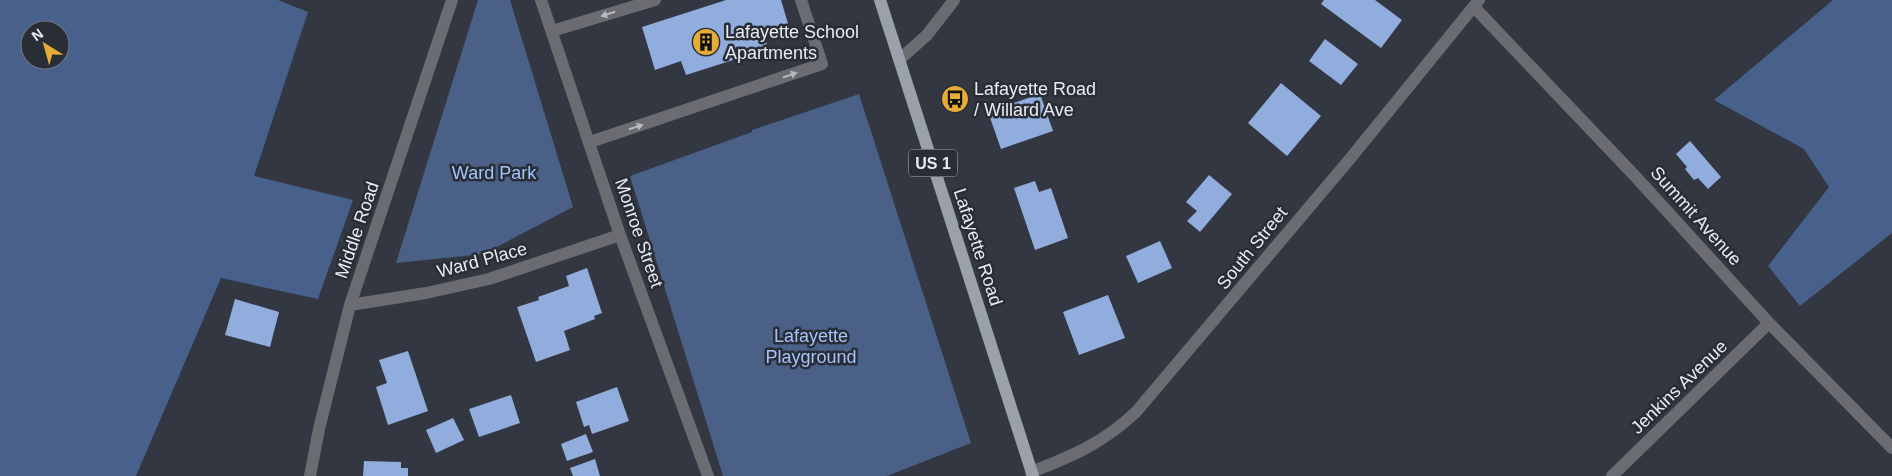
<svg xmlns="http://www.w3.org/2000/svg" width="1892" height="476" font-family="Helvetica,sans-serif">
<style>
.green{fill:#4a6087}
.forest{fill:#47608c;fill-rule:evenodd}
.building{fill:#91adde}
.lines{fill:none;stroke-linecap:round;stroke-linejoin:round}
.minor{stroke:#6a6c71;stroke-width:12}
.major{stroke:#9ba1ab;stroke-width:12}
.oneway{fill:#b6b9be}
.labels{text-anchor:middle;stroke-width:5;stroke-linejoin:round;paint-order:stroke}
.shield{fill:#282d36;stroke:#aeb3ba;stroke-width:1}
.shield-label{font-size:16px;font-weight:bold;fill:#e8ecf2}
.poi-label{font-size:18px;fill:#e8ecf2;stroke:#282d36;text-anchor:start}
.park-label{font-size:18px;fill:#a4c3fb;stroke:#282d36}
.street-label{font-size:18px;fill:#e8ecf2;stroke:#282d36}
</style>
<rect width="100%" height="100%" fill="#323741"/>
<path class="green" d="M478,0h32l63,207 -90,47 -87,9z
M859,94l112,349 -84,33h-164l-93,-300 122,-44v-2z"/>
<path class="forest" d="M0,0h278l30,12 -54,164 99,24 -35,99 -97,-21 -85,198h-136zM30,30h30v30h-30z
M1833,0h59v233l-92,73 -32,-40 61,-79 -25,-38 -90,-49z"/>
<path class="building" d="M726,0h55l8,27 -25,8 4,14 -82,26 -5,-14 -26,9 -13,-43z
M1324,0h51l27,20 -21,28 -60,-44z
M1325,39l33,25 -17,21 -32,-24z
M1281,83l40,33 -34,40 -39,-33z
M1040,94l13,37 -52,18 -13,-37z
M1690,141l31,36 -13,12 -10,-11 -4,2 -9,-11 2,-2 -11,-13z
M1209,175l23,19 -32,38 -13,-11 10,-10 -11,-9z
M1035,181l4,11 12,-4 17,50 -33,12 -21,-62z
M1160,241l12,27 -34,15 -12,-27z
M587,268l15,45 -8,3 1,3 -31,12 6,19 -34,12 -19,-55 22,-7 -1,-3 31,-11 -3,-10z
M1108,295l17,43 -46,17 -16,-43z
M235,299l44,13 -9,35 -45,-12z
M408,351l20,60 -40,14 -12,-38 11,-4 -8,-23z
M617,387l12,34 -37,13 -3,-9 -5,2 -8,-25z
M511,395l9,28 -41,14 -10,-28z
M453,418l11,22 -28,13 -10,-23z
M586,434l7,18 -26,9 -6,-17z
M595,459l5,17h-27l-3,-8z
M364,461l37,1v6h7v8h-45z"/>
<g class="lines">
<path class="minor" d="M541,0l79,235 88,241
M1474,7l161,169 134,147 123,125
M552,31l103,-31
M900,59l27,-24 27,-35
M590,142l232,-78 -21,-64
M350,305l76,-12 63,-14 131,-44
M1031,472c42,-16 72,-29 105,-60l213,-252 130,-160
M310,476l9,-47 31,-124 102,-305
M1612,476l157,-153"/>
<path class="major" d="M880,0l153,476"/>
</g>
<defs><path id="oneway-solid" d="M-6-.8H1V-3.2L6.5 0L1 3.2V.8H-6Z" transform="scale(1.25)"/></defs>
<g class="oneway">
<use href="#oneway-solid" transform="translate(608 14) rotate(163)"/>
<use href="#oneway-solid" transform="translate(790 75) rotate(-19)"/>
<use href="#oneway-solid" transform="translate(636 127) rotate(-18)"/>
</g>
<defs>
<g id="building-disc" transform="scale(1.4375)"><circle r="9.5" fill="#e6ad36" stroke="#282d36"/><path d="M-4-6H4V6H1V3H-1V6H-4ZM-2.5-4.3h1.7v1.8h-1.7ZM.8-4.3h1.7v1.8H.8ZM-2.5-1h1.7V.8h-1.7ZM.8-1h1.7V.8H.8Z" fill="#111"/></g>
<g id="bus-disc" transform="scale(1.4375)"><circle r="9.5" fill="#e6ad36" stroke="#282d36"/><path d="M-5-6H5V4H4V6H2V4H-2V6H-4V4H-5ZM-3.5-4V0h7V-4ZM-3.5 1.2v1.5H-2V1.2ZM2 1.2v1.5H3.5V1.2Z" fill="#111"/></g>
</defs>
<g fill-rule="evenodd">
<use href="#building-disc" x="706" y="42"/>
<use href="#bus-disc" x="955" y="99"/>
</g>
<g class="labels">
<rect class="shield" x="909" y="149.5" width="48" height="27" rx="4"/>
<g class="shield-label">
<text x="933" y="169">US 1</text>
</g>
<g class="poi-label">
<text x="725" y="38">Lafayette School<tspan x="725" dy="21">Apartments</tspan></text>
<text x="974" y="95">Lafayette Road<tspan x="974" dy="21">/ Willard Ave</tspan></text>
</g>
<g class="park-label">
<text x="494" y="179">Ward Park</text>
<text x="811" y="342">Lafayette<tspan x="811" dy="21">Playground</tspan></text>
</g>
<g class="street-label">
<text transform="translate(1696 216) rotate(48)" y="6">Summit Avenue</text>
<text transform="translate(357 230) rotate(-71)" y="6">Middle Road</text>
<text transform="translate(639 233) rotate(71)" y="6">Monroe Street</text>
<text transform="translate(978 247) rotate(72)" y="6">Lafayette Road</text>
<text transform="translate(1252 248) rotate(-51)" y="6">South Street</text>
<text transform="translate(482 260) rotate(-15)" y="6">Ward Place</text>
<text transform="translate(1679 387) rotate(-44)" y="6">Jenkins Avenue</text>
</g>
</g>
<g transform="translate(45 45) rotate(323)"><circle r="24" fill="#282d36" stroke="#757981"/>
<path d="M0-4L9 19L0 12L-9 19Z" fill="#e6ad36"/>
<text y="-8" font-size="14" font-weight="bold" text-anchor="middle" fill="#e8ecf2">N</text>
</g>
</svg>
